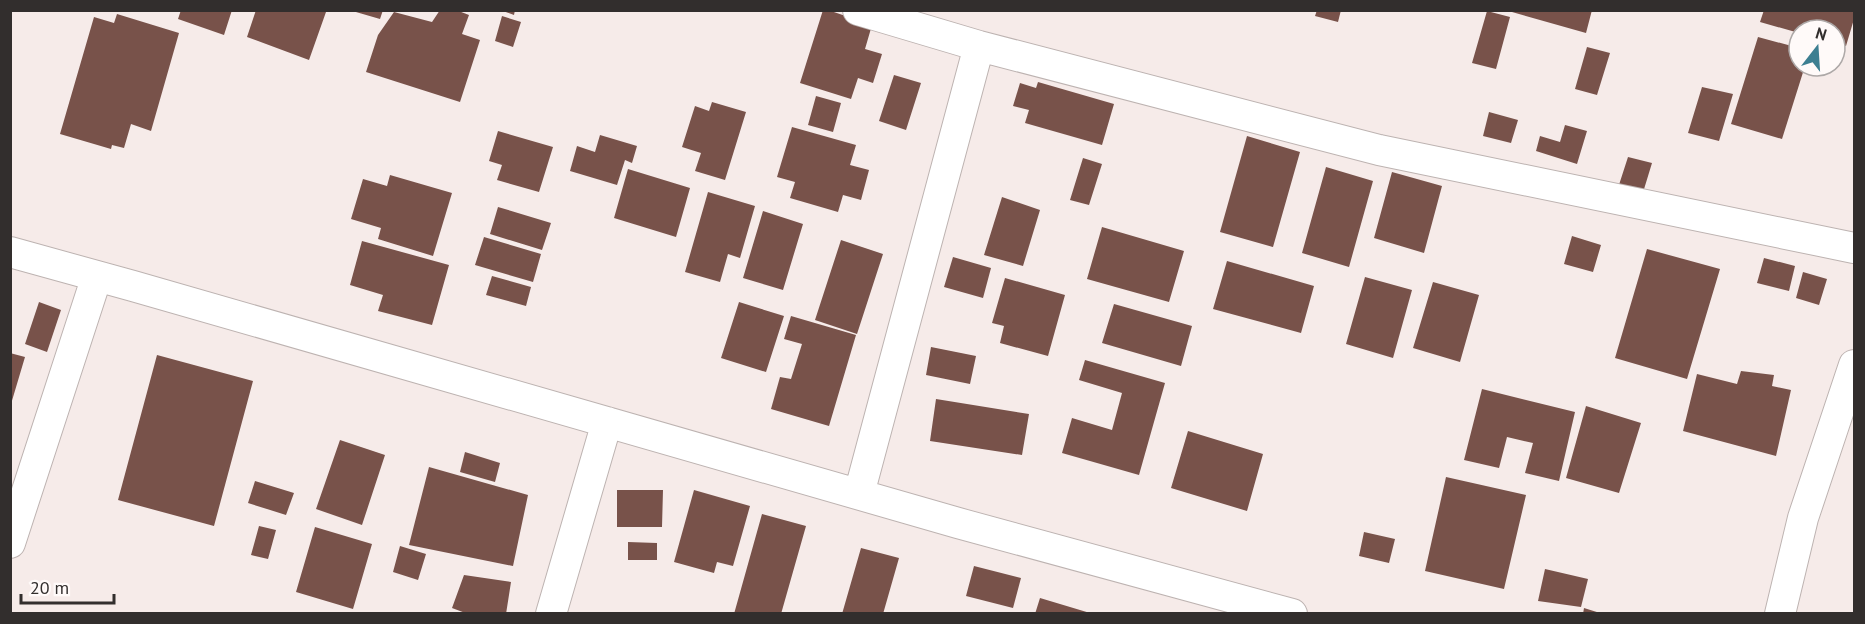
<svg xmlns="http://www.w3.org/2000/svg" width="1865" height="624" font-family="'PT Sans',sans-serif">
<style>
.building{fill:#78524a}
.lines{fill:none;stroke-linecap:round;stroke-linejoin:round}
.minor-casing{stroke:#bdb3b1;stroke-width:32}
.minor{stroke:#fff;stroke-width:30}
</style>
<rect width="100%" height="100%" fill="#f6ebe9"/>
<path class="building" d="M181,10h51l-8,25 -46,-16z
M256,10l70,2 -17,48 -62,-23z
M349,10h34l-3,9z
M440,10h16l13,5 -7,19 18,6 -20,62 -94,-30 12,-37 16,-23 38,10z
M500,10h15l-1,5z
M823,10h5l44,15 -7,24 17,5 -9,29 -15,-5 -7,21 -51,-16z
M1317,10h24l-3,12 -23,-6z
M1505,10h87l-6,23z
M1764,10h90v9l-8,27 -11,-3v-13h-36v3l-39,-11z
M1487,11l23,6 -14,52 -24,-6z
M117,14l62,19 -28,98 -20,-7 -7,24 -12,-3 -1,4 -51,-15 34,-117 20,6z
M502,16l19,6 -8,25 -18,-6z
M1758,37l41,11v18h6l-23,73 -51,-15z
M1587,47l23,6 -13,42 -22,-6z
M894,75l27,8 -15,47 -27,-9z
M1038,82l76,22 -12,41 -77,-22 4,-13 -16,-4 7,-23 16,5z
M1702,87l31,7 -14,47 -31,-8z
M816,96l25,7 -8,29 -25,-7z
M712,102l34,10 -21,68 -30,-9 6,-18 -19,-6 13,-41 14,5z
M1489,112l29,8 -7,23 -28,-7z
M1565,125l22,6 -10,33 -41,-13 4,-15 20,6z
M792,127l64,18 -6,20 19,5 -8,30 -18,-5 -5,17 -48,-14 5,-16 -18,-5z
M498,131l55,16 -14,45 -42,-12 5,-15 -13,-4z
M600,135l37,11 -5,17 -7,-3 -8,25 -47,-14 7,-25 18,6z
M1247,136l53,16 -27,95 -53,-15z
M1628,157l24,6 -11,36 -24,-8z
M1083,158l19,6 -13,41 -19,-5z
M1326,167l47,14 -24,86 -47,-14z
M628,169l62,19 -14,49 -62,-19z
M1392,172l50,14 -18,67 -50,-15z
M390,175l62,18 -19,63 -55,-17 3,-11 -30,-9 12,-40 24,7z
M708,192l47,14 -15,52 -12,-4 -8,28 -35,-10z
M1002,197l38,13 -17,56 -39,-11z
M498,207l53,16 -9,27 -52,-16z
M763,211l40,13 -20,66 -40,-12z
M1102,227l82,24 -15,51 -82,-23z
M1572,236l29,9 -8,27 -29,-8z
M484,237l57,17 -8,28 -58,-17z
M841,240l42,14 -26,80 -42,-14z
M362,241l87,24 -17,60 -54,-14 5,-16 -33,-10z
M1647,249l73,20 -33,110 -72,-21z
M953,257l38,11 -8,30 -39,-11z
M1764,258l31,8 -6,25 -32,-8z
M1227,261l87,25 -13,47 -88,-24z
M1803,272l24,7 -8,26 -23,-7z
M492,276l39,11 -5,19 -40,-11z
M1365,277l47,13 -19,68 -47,-14z
M1005,278l60,17 -17,61 -48,-13 4,-17 -12,-3z
M1433,282l46,13 -19,67 -47,-14z
M39,302l22,8 -14,42 -22,-8z
M739,302l45,14 -18,56 -45,-14z
M1114,304l78,22 -11,40 -79,-23z
M791,316l65,19 -27,91 -58,-17 9,-32 11,2 11,-35 -18,-5z
M931,347l45,9 -6,28 -44,-9z
M10,353l15,4 -14,47 -1,-1z
M157,355l96,26 -39,145 -96,-26z
M1085,360l80,23 -26,92 -77,-22 10,-35 40,12 10,-37 -43,-13z
M1741,371l33,4 -2,11 19,4 -15,66 -93,-25 14,-57 40,10z
M1482,389l93,23 -16,69 -34,-8 8,-30 -26,-6 -8,31 -35,-8z
M936,399l93,15 -7,41 -92,-14z
M1586,406l55,17 -22,70 -53,-15z
M1188,431l75,23 -16,57 -76,-23z
M340,440l45,15 -23,70 -46,-16z
M465,452l35,11 -5,19 -35,-10z
M429,467l99,28 -15,71 -104,-21z
M1446,477l80,18 -22,94 -79,-18z
M255,481l39,12 -8,22 -38,-12z
M617,490h46l-1,37h-45z
M694,490l56,16 -17,60 -16,-4 -3,11 -40,-11z
M762,514l44,12 -25,88h-47z
M259,526l17,4 -8,29 -17,-4z
M315,527l57,17 -19,65 -57,-17z
M1364,532l31,7 -6,24 -30,-7z
M628,542l29,1v17h-29z
M400,546l26,8 -8,26 -25,-8z
M861,548l38,10 -16,56h-41z
M974,566l47,12 -8,30 -47,-12z
M1545,569l43,10 -7,28 -43,-6z
M464,575l47,7 -5,32h-38l-16,-6z
M1040,598l50,15v1h-55z
M1584,608l16,5v1h-17z"/>
<g class="lines">
<g class="minor-casing">
<path id="minor" d="M858,10l121,36 400,104 475,98
M10,252l123,34 825,237 334,91
M859,494l120,-448
M10,543l87,-267
M551,614l56,-192
M1780,614l23,-96 51,-153"/>
</g>
<use href="#minor" class="minor"/>
</g>
<rect width="1865" height="624" fill="none" stroke="#322e2d" stroke-width="24"/>
<g transform="translate(1817 48) rotate(17)"><circle r="28" fill="#fffaf9" stroke="#ada8a7" stroke-width="1.5"/>
<path d="M0-4.5L10 22L0 15L-10 22Z" fill="#3d7f91"/>
<text y="-9" font-size="16" font-weight="bold" text-anchor="middle" fill="#322e2d">N</text>
</g>
<path d="M21 594v9h93v-9" fill="none" stroke="#322e2d" stroke-width="3"/>
<text x="30" y="594" font-size="18" fill="#322e2d" stroke="#fffaf9" stroke-width="4.5" paint-order="stroke">20 m</text>
</svg>
